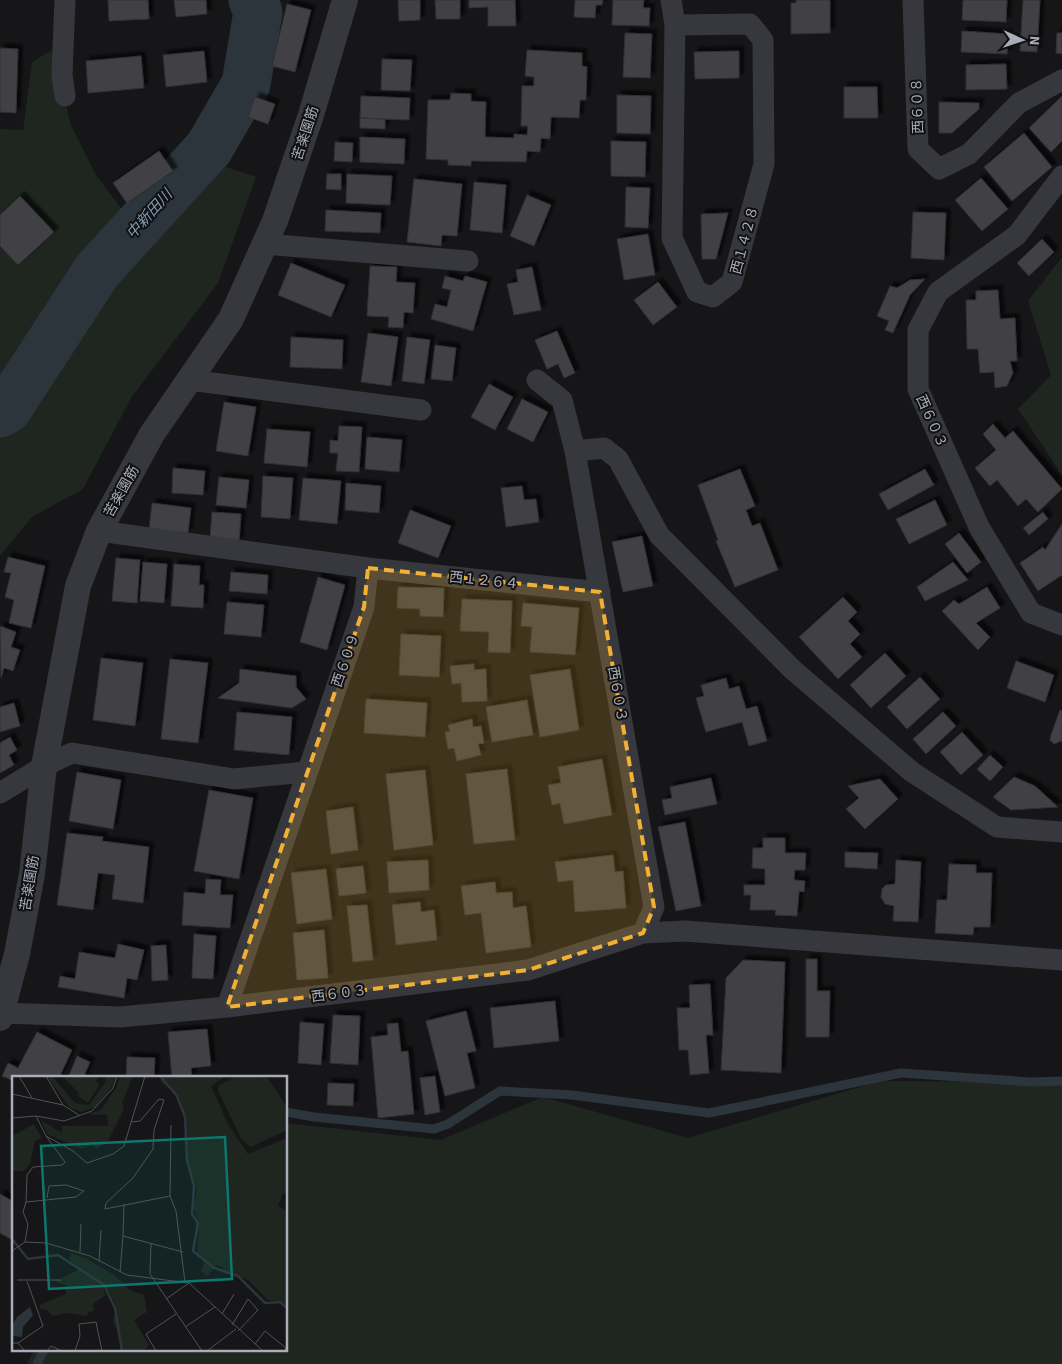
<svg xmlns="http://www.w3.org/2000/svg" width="1062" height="1364" font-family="'Source Sans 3','Noto Sans JP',sans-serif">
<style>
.green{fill:#1e261f}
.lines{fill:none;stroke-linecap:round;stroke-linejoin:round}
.stream{stroke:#2c353c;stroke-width:9}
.river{stroke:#2c353c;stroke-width:49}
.building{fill:#404145;stroke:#303034;filter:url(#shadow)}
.minor{stroke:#37383d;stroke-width:21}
.tertiary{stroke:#37383d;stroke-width:26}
.marked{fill:#f2b134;fill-opacity:0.2;stroke:#f2b134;stroke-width:4;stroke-dasharray:10 6;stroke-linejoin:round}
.labels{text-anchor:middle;stroke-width:4;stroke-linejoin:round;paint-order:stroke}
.street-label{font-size:14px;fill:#a8adb8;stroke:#111113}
.water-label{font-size:15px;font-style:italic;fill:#7f9bb3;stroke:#111113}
.inset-river{fill:none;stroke:#2c353c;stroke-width:2.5}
.inset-road{fill:none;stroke:#505258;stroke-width:1}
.view{fill:#0f766e;fill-opacity:0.15;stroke:#0f766e;stroke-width:2.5}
.inset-edge{fill:none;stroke:#a8adb8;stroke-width:2.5}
</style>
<defs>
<filter id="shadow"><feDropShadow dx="4.5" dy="-4.5" stdDeviation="1" flood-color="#0009"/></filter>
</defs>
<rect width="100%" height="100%" fill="#161618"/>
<path class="green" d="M52,50l19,75 25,50 37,49 84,-60 39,13 -38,106 -87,115 -48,91 -51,28 -32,39v-427l23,1 9,-68z
M1062,257v218l-44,-66 33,-34 -23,-74z
M880,1081l182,1v282h-1035l7,-14h252v-227l154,17 103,-43 145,41z"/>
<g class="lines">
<path class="stream" d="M286,1112l28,5 120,12 14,-5 52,-33 72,4 137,18 192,-40 130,9 31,-1
M37,1364l7,-14"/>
<path class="river" d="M0,413l7,-4 90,-138 112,-123 37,-64 12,-72 -5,-12"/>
</g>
<path class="building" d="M108,0h40l1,19 -40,2z
M174,0h32l1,14 -31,3z
M398,0h22v20l-21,1z
M435,0h25v19h-24z
M469,0h46l1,26h-28v-19l-19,1z
M575,0h28l-1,5h-6l-1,13 -21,-1z
M613,0h31l-1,8h7l-1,18 -37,-1z
M796,0h34v33l-39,1v-31h5z
M963,0h44l-1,22 -44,-2z
M1023,0h17l-3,52 -17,-1z
M287,4l24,6 -16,62 -23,-6z
M962,31l46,3 -1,20 -46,-2z
M625,33l27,1 -2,44 -27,-1z
M1057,33h5v21l-6,-1z
M0,48l18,1 -2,64 -16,-1z
M527,50l55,3v13l5,1 -1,33h-6l-1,18 -28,-1 -1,22 -9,-1 -1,14 -13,-1 -1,11 -55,-1v5l-23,-1v-5l-22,-1 2,-59h22l1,-7 20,1v7l15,1 -1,35 29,1v-4l13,1 1,-9h-7l1,-40h12v-9l-9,-1z
M204,51l3,31 -41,5 -3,-32z
M739,51v27l-44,1 -1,-27z
M141,56l3,32 -56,5 -2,-32z
M382,59l30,1 -2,31 -29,-1z
M1006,64l1,25 -41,1v-25z
M844,87h33l1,31h-34z
M617,95l34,1 -1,38 -33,-1z
M361,96l49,2 -1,22 -49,-2z
M1062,96v45l-11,11 -22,-24z
M255,97l20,7 -7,20 -20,-7z
M939,102l40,1v6l-27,24h-13z
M360,118l25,1v10l-25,-1z
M1024,133l28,34 -40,34 -28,-34z
M360,137l45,2 -1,25 -44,-2z
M611,141l35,1 -1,35 -34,-1z
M335,142l18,1 -1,19 -18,-1z
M159,151l14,20 -46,32 -14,-20z
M327,174h14v16l-15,-1z
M347,174l45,2 -2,29 -44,-2z
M981,178l27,31 -26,22 -27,-31z
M414,179l48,5 -5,52 -15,-1 -1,11 -34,-4z
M474,182l32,3 -4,48 -32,-3z
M626,187l24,1 -2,40 -23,-1z
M527,195l24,10 -17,41 -24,-10z
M20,196l34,36 -36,33 -18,-19v-31z
M326,210l55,3 -1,20 -55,-2z
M913,212l33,1 -2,47 -33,-2z
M728,213l-12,46h-14l-1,-45z
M648,234l7,41 -31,5 -7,-41z
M1042,239l12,13 -25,24 -12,-13z
M291,263l54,22 -14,32 -53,-22z
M370,266l27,1 -1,15 19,1 -2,30 -9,-1 -1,16 -15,-1 1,-10 -22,-1z
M532,267l9,43 -27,5 -7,-31 11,-2 -2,-12z
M445,276l18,5 2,-5 22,6 -14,49 -42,-12 4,-15 12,3 4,-17 -9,-2z
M925,279l-15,16 -17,38 -8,-3 4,-9 -12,-5 13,-30 7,2 13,-8z
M658,282l19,25 -24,18 -19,-25z
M998,290l2,29 15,-1 2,43h-7l3,12 -6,13 -12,2 -1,-16 -14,1 -2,-24h-11l-1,-49h10v-9z
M557,331l18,42 -11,5 -6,-14 -11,5 -12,-29z
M368,333l30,4 -7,49 -30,-4z
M291,337l52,3 -1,29 -52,-2z
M407,337l23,3 -6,44 -22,-3z
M435,345l21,3 -4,33 -21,-2z
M489,384l24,13 -18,33 -24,-13z
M522,399l26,13 -15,30 -26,-13z
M224,402l32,5 -8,49 -32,-5z
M993,424l12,14 8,-7 49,58 -24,23 -12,-13 -8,7 -21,-26 -7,6 -15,-18 21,-18 -13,-16z
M339,426l23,1 -3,45 -23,-1 2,-18h-8v-13l8,1z
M267,429l43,3 -3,35 -43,-4z
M367,437l35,3 -3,32 -34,-3z
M173,468l32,3 -2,24 -31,-2z
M740,469l15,37 -9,4 6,16 8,-3 18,47 -43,17 -19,-46 2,-1 -20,-55z
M925,469l9,16 -46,25 -9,-16z
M263,476l30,2 -3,41 -29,-2z
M219,477l30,3 -3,28 -30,-3z
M303,478l38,3 -4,43 -38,-4z
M346,483l35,3 -2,27 -34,-3z
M522,486l2,14 12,-1 3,23 -33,5 -5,-39z
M935,500l12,25 -38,19 -13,-25z
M152,503l39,5 -3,25 -39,-4z
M410,510l41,16 -13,32 -40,-15z
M212,512l29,2 -2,28 -29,-3z
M1043,512l5,7 -19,16 -6,-7z
M1062,524v51l-24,16 -18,-28 23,-16 2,3z
M959,533l22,29 -14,11 -22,-29z
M642,536l11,50 -30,6 -11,-50z
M8,557l37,9 -14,62 -22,-5 5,-23 -9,-3 6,-24 -7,-1z
M116,558l24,2 -3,43 -25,-2z
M143,562l24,2 -3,39 -24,-2z
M953,562l15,18 -43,21 -8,-14z
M174,564l26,2 -1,19h5l-1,23 -32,-2z
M231,572l37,3 -1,19 -38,-3z
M318,577l27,8 -18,65 -27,-8z
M398,587l46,1 -1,29 -23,-1v-7l-23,-1z
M987,587l13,21 -24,15 14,14 -12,13 -36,-39 12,-11 5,4z
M843,597l14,15 -9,9 12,13 -10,10 12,13 -24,22 -39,-42z
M462,599l50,2 -2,52 -22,-1 1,-20 -29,-1z
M227,602l37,3 -3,32 -37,-3z
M523,603l56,5 -4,47 -45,-3 2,-25 -11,-1z
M0,626l16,6 -5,15 9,3 -7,21 -9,-3 -3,10z
M401,634l40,2 -2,41 -40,-2z
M885,653l21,23 -35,32 -21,-23z
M101,658l42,5 -8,63 -42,-6z
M170,659l38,4 -10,80 -37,-4z
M1016,661l38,14 -9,27 -38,-14z
M474,664v6l12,-1 1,32 -25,1 -1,-19 -9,1 -2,-18z
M240,669l56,7v11l10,12 -14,9 -74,-10 21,-15z
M570,669l9,61 -39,7 -10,-62z
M920,677l20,22 -33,30 -20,-22z
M726,678l3,11 10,-3 7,23 11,-3 10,35 -18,5 -7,-24 -36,10 -10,-34 8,-2 -3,-11z
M366,699l61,4 -2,34 -61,-4z
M527,700l6,35 -41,7 -6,-35z
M14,703l6,23 -20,6v-25z
M1060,710l2,1v31l-1,-1 -7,3 -4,-4 1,-5z
M237,712l55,5 -3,38 -55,-5z
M943,712l13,14 -30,28 -13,-15z
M472,719l1,8 8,-1 3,17 -6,1 3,11 -24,6 -3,-13 -6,1 -3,-17 5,-1 -2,-6z
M962,732l21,23 -22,20 -21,-23z
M10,737l7,13 -8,5 5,10 -14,8v-30z
M990,755l13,12 -13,14 -13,-12z
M602,759l10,56 -48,9 -4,-21 -8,2 -4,-20 13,-2 -3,-16z
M507,769l8,71 -41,4 -8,-70z
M425,770l8,75 -39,5 -8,-76z
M77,772l44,8 -8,49 -44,-8z
M1014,777l21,9 23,21 -47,3 -18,-13z
M711,778l6,26 -52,11 -3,-15 10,-2 -2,-11z
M880,779l18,20 -33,30 -19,-20 13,-11 -11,-12z
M209,790l44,8 -14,81 -45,-8z
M353,807l5,43 -27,4 -5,-43z
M685,822l16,84 -25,5 -18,-84z
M67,833l36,4 -1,4 47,6 -6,56 -31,-4 3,-24 -17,-2 -5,37 -36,-5z
M763,838h22v15h21l-1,17h-10l-1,10 11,1 -1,11 -5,-1 -2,25 -22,-1 1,-5h-26l1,-15h-7v-10h21v-16l-13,-1 1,-20h10z
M845,852l33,1 -1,16 -32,-2z
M613,855l2,17 8,-1 3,37 -51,4 -2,-32 -15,2 -3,-20z
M428,860l1,30 -40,3 -2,-31z
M896,860l25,2 -3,60 -25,-1 1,-15 -9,-2 -4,-7 1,-8 4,-4 9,-1z
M949,864l27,1v8h16l-2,54h-16l-1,8 -38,-2 2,-33h10z
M363,866l3,27 -27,3 -3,-27z
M326,869l6,50 -35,5 -6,-51z
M206,879l15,1 -1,15h13l-3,33 -48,-3 2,-33 21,2z
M495,882l1,11 16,-1 1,16 13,-2 5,41 -45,6 -5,-40 -16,2 -4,-29z
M420,902l1,10 13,-2 3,30 -41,5 -4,-40z
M367,905l6,55 -20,2 -6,-56z
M324,930l4,48 -31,2 -4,-47z
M194,934l22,2 -3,43 -21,-1z
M118,944l26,6 -7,30 -10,-2 -3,20 -66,-11 2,-11 15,3 4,-27 36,6z
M166,945l2,35 -16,1 -1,-35z
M806,959h11v32h13l-1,46h-23z
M743,960l42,2 -4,111 -60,-3 5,-92z
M710,984l3,51h-7l3,38 -19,2 -2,-25h-9l-2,-42h13l-1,-23z
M555,1001l4,40 -65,7 -4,-40z
M466,1011l10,40 -9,2 8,35 -30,8 -19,-75z
M333,1015l27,1 -2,49 -28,-2z
M300,1022l24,2 -3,41 -23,-2z
M398,1023l3,29 7,-1 6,63 -36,4 -7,-81 17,-2 -1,-11z
M207,1029l4,37 -20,2 1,10h-20l-4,-46z
M37,1032l35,18 -13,28h-45v3l-12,-5 6,-13 10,5z
M77,1056l13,6 -6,14 4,2h-20z
M127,1057l28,1 -1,20h-28z
M435,1076l5,36 -15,3 -5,-37z
M328,1083l26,1 -1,22 -26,-1z
M0,1194l14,8v39l-14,-8z"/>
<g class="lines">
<path class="minor" d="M65,0l-3,75 3,21
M671,0l4,25 -3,213 25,54 16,5 19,-15 32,-118 -1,-124 -13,-16 -75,1
M913,0l5,149 21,20 30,-15 50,-51 43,-23
M1062,176l-45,59 -79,57 -20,38v59l61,138 52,86 31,12
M265,244l203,17
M189,380l232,30
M537,380l25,20 13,51
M99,531l269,37 -4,39 -137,400
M368,568l232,24
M0,793l44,-27 28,-13 162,26 72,-7
M643,933l42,-2 377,29
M2,1013l118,4 107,-10 301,-37 115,-37 11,-26 -79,-456 29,-3 14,11 41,76 133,134 120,103 85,55 65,5"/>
<path class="tertiary" d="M0,1018l17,-64 15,-80 12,-108 34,-180 21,-55 53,-97 79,-115 44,-98 36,-106 34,-115"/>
</g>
<path class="marked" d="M368,568l232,24 54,315 -11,26 -115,37 -301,37 137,-400z"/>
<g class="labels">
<g class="street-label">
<text transform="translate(917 106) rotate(-92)" y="5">西６０８</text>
<text transform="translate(305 133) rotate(-72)" y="5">苦楽園筋</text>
<text transform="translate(744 240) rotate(-75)" y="5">西１４２８</text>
<text transform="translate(932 421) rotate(66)" y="5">西６０３</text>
<text transform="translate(121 491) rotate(-61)" y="5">苦楽園筋</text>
<text transform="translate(484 580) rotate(6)" y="5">西１２６４</text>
<text transform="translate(345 660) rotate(-71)" y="5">西６０９</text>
<text transform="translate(618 694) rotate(80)" y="5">西６０３</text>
<text transform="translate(29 883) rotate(-81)" y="5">苦楽園筋</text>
<text transform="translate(339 993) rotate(-7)" y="5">西６０３</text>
</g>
<g class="water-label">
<text transform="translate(149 214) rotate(-48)" y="5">中新田川</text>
</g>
</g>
<g transform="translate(12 1076)">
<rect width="275" height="275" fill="#161618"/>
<path d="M35,0h5l23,27 14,2 16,-22 1,-7h9l-2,9 -17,22 -15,5 -11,-4zM50,0h37l-3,6 4,2 -12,19 -11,-7 2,-3zM108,0h13l-11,27 2,6 -16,32 -11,8 -5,-4 -10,4 -35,-15 -6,-14 21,13v-7h46l-1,-11 -19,-1 13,-4 15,-22zM148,0h66l-15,10 18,40 19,28 39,-16v55l-4,1 -5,12 9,5v96l-7,-6 -12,-1 -20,-20 -26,-9 1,-4 -7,-2 -8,11 -7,-5 4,-10 -8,-4 2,-35 -6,-14 4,-19 -9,-26 -2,-44 -7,-22 -18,-15zM225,0l31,2 19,29v23l-36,17 -9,-7 -24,-49 1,-6zM22,48l8,14 -7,3 -5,23 -6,7h-11l-1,-35zM59,177l14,5 29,17 16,15 14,5 3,17 -13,8 15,25 -6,6h-19l-11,-31 3,-15 -9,-17 -4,1 3,6 -13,9 1,7 -6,1 -1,4 -20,-3 -15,3 -5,-6 -6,-1 -2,-4 27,-11v-9l-11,-3 23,-12 -9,-11z" fill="#1e261f"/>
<path d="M18,231l3,8 -10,12 -1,10 -9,-1 -1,-11 5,-8z" fill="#2c353c"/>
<path class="inset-river" d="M148,0l17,20 8,21 2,43 7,26 -2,28 6,9 -5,28 21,17 24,8 27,27 15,-1 7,6M0,163l16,20 30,-4 46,30 11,23 7,43"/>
<path class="inset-road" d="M7,0l13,22M34,0l17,29M105,0l-4,12 -21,23 -28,10 -28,-5 10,20 27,15 14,12 26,-9 11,-8 21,-70M0,18l51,11 16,10M0,42l24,-2M120,46l8,-1 19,-22 5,1 -10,30 -1,19 -20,29 -27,25 -1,6 65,-13 6,15 9,71M158,120l1,-71M14,126l50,-5 8,-6 -18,-6 -17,1 -2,12M111,160l1,-32M13,166l3,-18 -5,-12 3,-10 1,-27 6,-8 29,-2 3,-3 -19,-26M139,167l-1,31 52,77M0,175l13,-9 21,1 44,13 37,19 62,8 74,68M68,176l1,-28M87,185l2,-31M108,196l3,-36 60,16M5,204h44M154,223l23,-16M210,238l12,-20M220,249l16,-26 10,11 -20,21M173,251l30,-20M0,267h6l7,8M6,267l25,-17 -16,-45M243,268l10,-13 21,17 -2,3M35,275l4,-5 11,5M63,275l5,-15 -1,-12 17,-2 6,29M144,275l-10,-17 30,-20M195,275l29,-22"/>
<path class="view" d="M213,61l7,142 -183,10 -8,-143z"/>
<rect width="275" height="275" class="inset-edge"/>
</g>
<g transform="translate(1022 40) rotate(93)" stroke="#111113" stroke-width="4" paint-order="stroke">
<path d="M0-4L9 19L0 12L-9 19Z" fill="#a8adb8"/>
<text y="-8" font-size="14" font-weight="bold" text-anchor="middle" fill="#a8adb8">N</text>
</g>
</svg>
